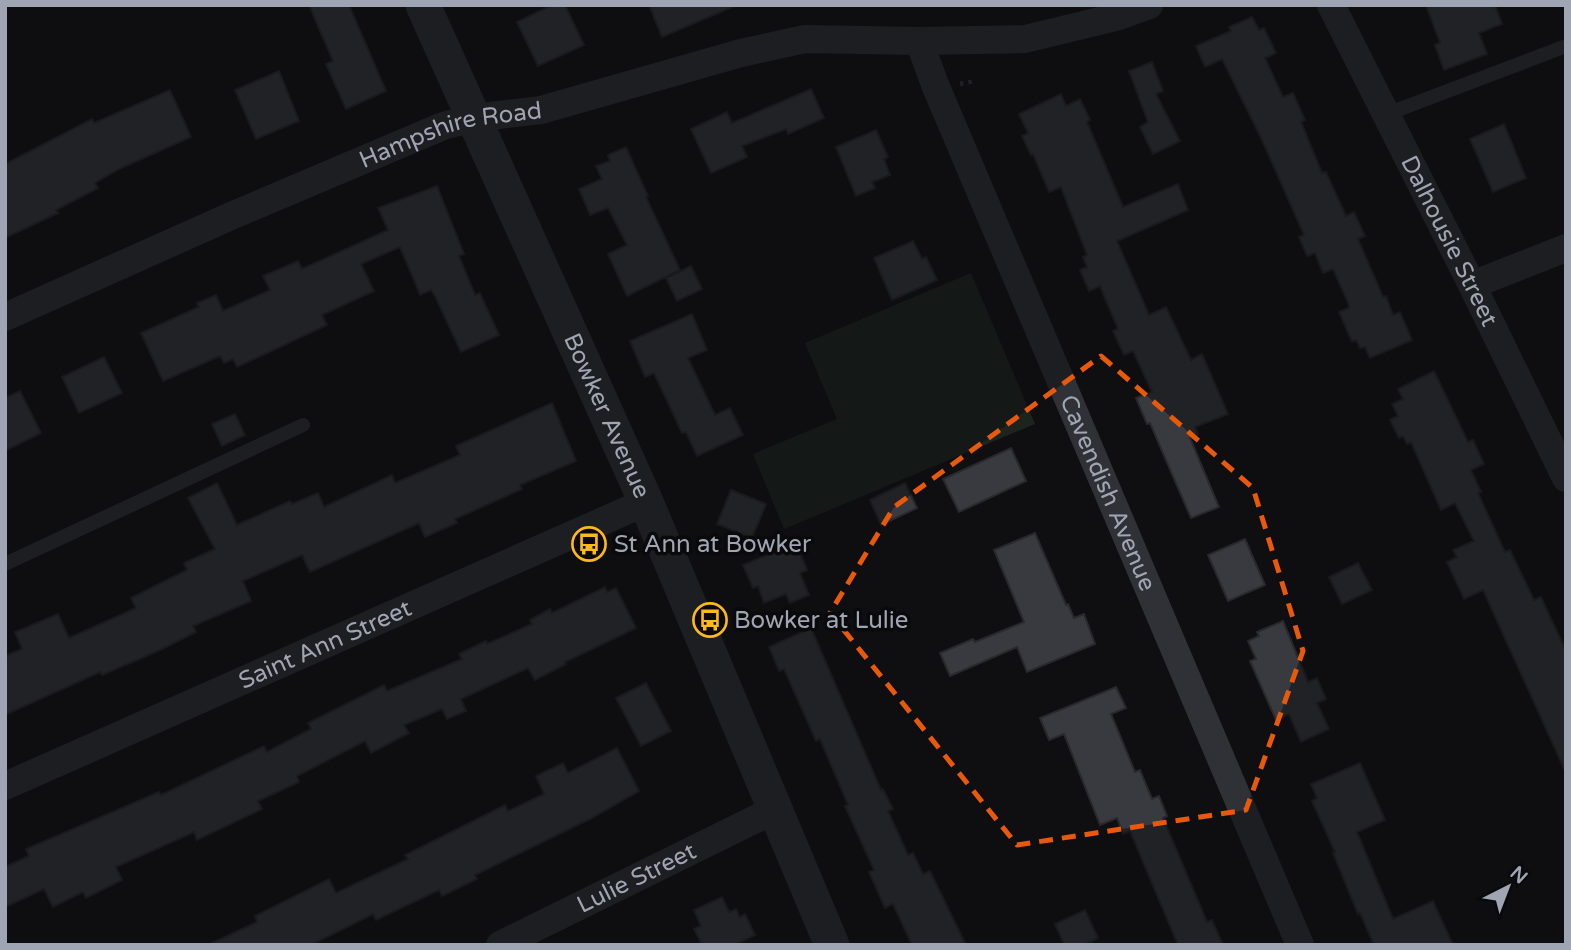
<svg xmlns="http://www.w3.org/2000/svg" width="1571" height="950" font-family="'Varela Round',sans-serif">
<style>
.green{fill:#1c241d}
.building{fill:#383a3f;stroke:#29292d;stroke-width:2}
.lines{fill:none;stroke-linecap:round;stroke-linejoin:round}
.path{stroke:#36383d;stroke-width:4.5;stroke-dasharray:3.5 5;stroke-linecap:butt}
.service{stroke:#303136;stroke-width:14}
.minor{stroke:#303136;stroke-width:28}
.tertiary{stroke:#303136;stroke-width:35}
.marked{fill:none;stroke:#e8590c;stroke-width:5;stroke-dasharray:14 9;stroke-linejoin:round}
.labels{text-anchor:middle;stroke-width:7;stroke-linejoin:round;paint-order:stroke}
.street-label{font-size:24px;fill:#9fa5b3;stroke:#0a0a0c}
.poi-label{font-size:24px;fill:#9fa5b3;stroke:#0a0a0c;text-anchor:start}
</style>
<rect width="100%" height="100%" fill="#0f0f11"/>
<path class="green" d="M971,273l64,151 -251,105 -31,-75 84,-35 -32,-76z"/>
<path class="building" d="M309,5h40l37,86 -40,18 -20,-45 7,-3z
M552,5h13l19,40 -46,21 -21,-44z
M649,5h88l-75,32z
M1426,5h69l7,19 -23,9 8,21 -43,16 -9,-25 5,-2z
M1252,17l7,13 5,-2 12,25 -11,5 18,39 10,-4 12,27 -4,2 21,51 4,-1 20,44 8,-4 11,24 -7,3 25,58 3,-1 7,19 7,-3 12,28 -42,18 -5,-11 -5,1 -4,-8 -4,2 -13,-30 10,-4v-3l-16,-36 -10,4 -8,-20 -8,3 -8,-19 5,-2 -42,-95 -40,-81 -17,8 -9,-21 35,-15 -2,-4z
M1152,62l11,29 -7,3 24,47 -27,13 -13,-27 8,-5 -19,-51z
M279,71l20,50 -43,18 -21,-49z
M811,89l13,29 -36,16 -2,-5 -44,17 5,11 -36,16 -20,-44 36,-17 5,11z
M170,90l21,47 -72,32 -24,14 3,5 -42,22 2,3 -53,25v-74l87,-45 2,4z
M1061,94l5,12 14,-7 10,21 -3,2 36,85 55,-23 10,26 -71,31 32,74 17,-8 25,53 11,-6 26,60 -33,13 3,7 -8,4 29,69 -28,11 -41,-95 -3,1 -11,-26 16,-6 -19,-41 -9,4 -11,-24 5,-2 -18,-43 -11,5 -9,-21 7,-3 -4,-10 4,-2 -26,-68 -12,5 -16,-38 -2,1 -9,-19 6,-3 -9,-19z
M1504,124l22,54 -33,14 -23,-53z
M876,130l12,27 -4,2 6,16 -18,7 3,6 -19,8 -20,-49z
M626,147l22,49 -2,1 34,73 -53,26 -19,-42 19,-9 -19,-37 -18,7 -11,-26 23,-10 -6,-13 14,-5 -2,-6z
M437,186l27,68 -5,2 16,39 5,-2 19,42 -38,17 -26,-56 -4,-6 -11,5 -20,-48 -39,17 13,27 -52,24 5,10 -90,42 -4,-8 -9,4 -4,-7 -57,25 -22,-48 58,-26 -2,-4 19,-8 7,16 47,-21 -7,-14 35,-15 4,8 86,-39 -10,-22z
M913,241l9,18 4,-2 11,23 -45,20 -18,-42z
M691,266l11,23 -25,12 -11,-23z
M692,314l15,36 -19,8 27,57 15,-7 13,27 -46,21 -11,-24 -4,1 -28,-60 -9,4 -15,-36z
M104,357l18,36 -43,20 -17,-36z
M1434,371l34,71 5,-2 11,24 -13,6 10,22 -3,1 27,59 5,-2 24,50 7,-3 25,54v122l-83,-183 -19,9 -17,-37 10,-5 -4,-7 21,-9 -19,-38 -14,7 -30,-68 -4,2 -4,-8 -4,2 -9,-18 8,-4 -6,-12 11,-5 -5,-10z
M20,391l21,42 -36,18v-53z
M552,403l24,58 -56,24 2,4 -67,30 2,4 -32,14 -6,-14 -109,49 -8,-17 -59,26 8,20 -58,25 3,6 -38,19 -56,24 -2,-3 -95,43v-59l17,-7 -7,-17 43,-18 11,24 67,-30 -5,-10 56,-28 -3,-7 31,-14 -27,-51 29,-15 20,42 53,-24 2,3 26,-11 6,14 68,-32 3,8 65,-28 -4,-9z
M235,414l10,21 -23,11 -10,-22z
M1011,448l15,33 -67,31 -16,-33z
M905,483l12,25 -36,17 -11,-25z
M731,490l35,14 -14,34 -35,-14z
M1035,533l31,72 2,-1 6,14 10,-4 11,30 -68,28 -10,-25 -67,29 -10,-23 33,-14 2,3 49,-20 -30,-72z
M1245,539l20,46 -37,16 -20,-46z
M796,543l11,27 -7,3 9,22 -19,8 -4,-9 -22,9 -6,-17 -5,2 -10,-23z
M1358,563l14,27 -30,14 -13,-27z
M605,587l2,5 9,-4 20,40 -71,34 1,2 -31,16 -7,-12 -67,31 5,12 -19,8 -5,-10 -38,16 5,8 -38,20 -6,-12 -68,35 2,6 -41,19 4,8 -65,31 -3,-8 -78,35 6,13 -36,18 -3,-6 -30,15 -9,-18 -39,18v-40l24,-11 -3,-7 133,-57 2,3 103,-49 3,6 44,-23 -3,-6 76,-38 3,6 75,-32 -3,-5 27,-13 1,3 45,-20 -2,-4 20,-11 2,4z
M1283,621l25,61 9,-4 9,21 -9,4 12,26 -28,13 -12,-28 -13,6 -26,-59 6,-2 -8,-18 11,-5 -2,-4z
M811,628l70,162 2,-1 10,20 -5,2 20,44 5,-2 10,21 7,-3 36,74h-54l-19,-41 -8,4 -16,-36 5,-2 -29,-64 3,-1 -28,-66 -4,2 -32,-72 -5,2 -10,-24z
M646,683l25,48 -30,15 -25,-48z
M1116,687l10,21 -15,6 24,58 5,-2 12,29 7,-3 8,20 -4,2 44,104 5,-2 11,25h-45l-48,-114 -7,3 -6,-16 -17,7 -36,-91 -15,6 -9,-22z
M617,748l22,43 -49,28 -115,56 2,4 -35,17 -3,-6 -63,30 -3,-6 -62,31h-103l49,-23 -2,-6 74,-37 7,14 72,-34 -3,-4 100,-50 3,6 36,-17 -8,-18 27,-13 5,10z
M1360,763l25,57 -28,12 36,87 40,-18 20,44h-79l-14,-32 -2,1 -25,-61 2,-1 -23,-51 5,-3 -6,-14z
M722,897l7,15 7,-3 4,8 5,-3 10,21 -21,10h-32l-8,-16 7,-3 -7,-16z
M1085,910l13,28 -14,7h-20l-9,-21z"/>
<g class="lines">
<path class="path" d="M960,84l15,-3"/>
<path class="service" d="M1387,114l179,-68
M5,564l298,-139"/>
<g class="minor">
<path id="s1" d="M1331,5l141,280 94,193"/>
<path id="s2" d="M919,41l17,46 364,858"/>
<path d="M1472,285l94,-37"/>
<path id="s3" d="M5,317l226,-101 212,-90 30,-8 68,-8 200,-57 64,-14 114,2 106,-2 91,-22 33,-12"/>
<path id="s4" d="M5,786l641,-284"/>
<path id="s5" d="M500,945l274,-135"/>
</g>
<path class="tertiary" id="s6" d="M423,5l223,497 186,443"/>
</g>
<path d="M0 0H1571V950H0ZM1101,356l152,132 50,163 -57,159 -229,35 -187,-232 64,-106z" fill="#0f0f11" fill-opacity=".55" fill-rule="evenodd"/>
<path class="marked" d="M1101,356l152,132 50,163 -57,159 -229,35 -187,-232 64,-106z"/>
<defs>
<g id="bus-ring" transform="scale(1.75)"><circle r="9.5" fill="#0a0a0c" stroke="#fcb91c" stroke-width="1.5"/><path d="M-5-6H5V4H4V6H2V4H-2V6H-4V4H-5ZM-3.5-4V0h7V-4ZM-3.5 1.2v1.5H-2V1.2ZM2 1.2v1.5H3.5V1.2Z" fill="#fcb91c"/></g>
</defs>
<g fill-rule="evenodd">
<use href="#bus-ring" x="589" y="544"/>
<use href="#bus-ring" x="710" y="620"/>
</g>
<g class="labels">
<g class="street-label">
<text dy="8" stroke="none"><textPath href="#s3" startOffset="483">Hampshire Road</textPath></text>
<text dy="8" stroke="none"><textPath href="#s1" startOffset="264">Dalhousie Street</textPath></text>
<text dy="8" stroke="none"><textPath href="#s6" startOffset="450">Bowker Avenue</textPath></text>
<text dy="8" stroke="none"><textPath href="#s2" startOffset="490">Cavendish Avenue</textPath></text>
<text dy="8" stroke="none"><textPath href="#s4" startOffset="350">Saint Ann Street</textPath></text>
<text dy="8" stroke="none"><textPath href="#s5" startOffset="152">Lulie Street</textPath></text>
</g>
<g class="poi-label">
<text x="614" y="552">St Ann at Bowker</text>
<text x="734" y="628">Bowker at Lulie</text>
</g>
</g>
<rect width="1571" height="950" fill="none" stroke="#9fa5b3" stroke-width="14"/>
<g transform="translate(1508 887) rotate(42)" stroke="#0a0a0c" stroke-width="5" paint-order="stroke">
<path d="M0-5L12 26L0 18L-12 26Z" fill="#9fa5b3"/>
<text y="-10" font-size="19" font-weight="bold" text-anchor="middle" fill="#9fa5b3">N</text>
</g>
</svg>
